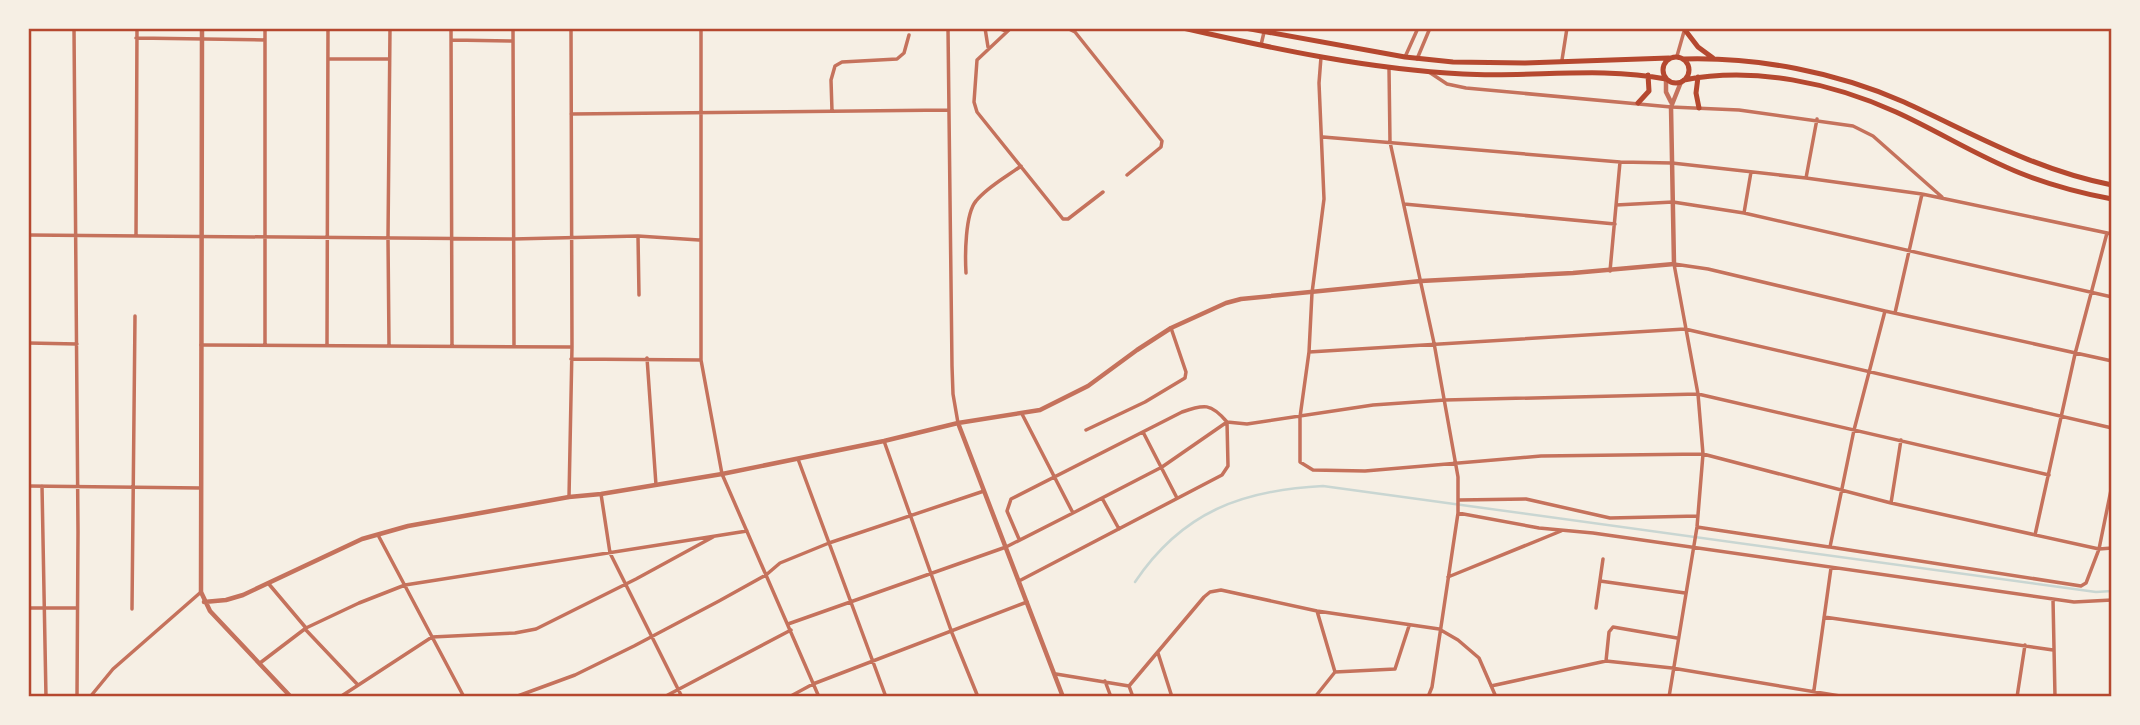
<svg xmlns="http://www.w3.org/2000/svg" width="2140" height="725" font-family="'Source Sans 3',sans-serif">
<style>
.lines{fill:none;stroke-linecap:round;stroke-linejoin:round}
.stream{stroke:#c9d6d2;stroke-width:2.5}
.minor{stroke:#c5725c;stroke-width:3.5}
.tertiary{stroke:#c5725c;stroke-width:4.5}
.primary{stroke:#b5482f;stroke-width:5}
.neatline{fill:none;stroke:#b5482f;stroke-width:2.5}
</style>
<rect width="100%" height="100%" fill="#f6efe4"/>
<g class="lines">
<path class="stream" d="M1135,582c47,-70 107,-92 188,-96l773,106 16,-1"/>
<path class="minor" d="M74,28l4,504 -1,165
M265,28v316
M451,28l1,318
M513,28l1,318
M701,28v332l21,114 97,223
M948,28l4,338 1,28 5,29
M985,28l3,19
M998,28l8,3
M1011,28l-34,32 -3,42 3,10 86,107h5l35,-27
M1067,28l8,4 87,109 -1,6 -34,28
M136,38l129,2
M452,40l61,1
M1261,45l4,-17
M1677,56l8,-28
M1321,57l-2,26 5,116 -12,94 -3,59 -9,65v45l13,8 52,1 176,-15 162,-2 188,49 208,46 13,-1
M1405,57l13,-29
M328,59h61
M1417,59l13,-31
M1562,60l5,-32
M1389,68l1,74 44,201 24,134v36l-26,174 -4,10
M1429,72l18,12 19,4 205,19 68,3 114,16 20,10 69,61
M832,111l-1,-31 4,-14 7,-4 55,-3 7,-6 5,-18
M571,114l378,-4
M1323,137l297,25 52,1 134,15 116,16 190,40
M1806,178l11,-59
M1404,204l211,20
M1616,205l57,-3 71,11 368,84
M1744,213l7,-41
M28,235l485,4 125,-3 61,4
M136,236l1,-208
M638,236l1,59
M1610,271l10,-109
M966,273c-1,-17 -1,-59 10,-72 11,-14 30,-24 45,-35
M1885,311l-31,119 -24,117 251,39 5,-3 13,-34 13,-64
M1895,313l27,-119
M28,343l49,1
M327,344l1,-316
M389,344l-1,-106 2,-210
M201,345l371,2
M1309,352l376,-23 427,99
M647,358l9,127
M571,359l130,1
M1086,430l59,-28 40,-24 1,-6 -15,-44
M1143,432l34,66
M884,441l68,192 26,64
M798,459l88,238
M28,486l173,2
M42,486l4,211
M601,494l9,59 72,144
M569,497l3,-150 -1,-319
M1102,498l17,31
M1459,500l67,-1 84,19 88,-2
M1891,503l10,-63
M1458,513l81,15 54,5 481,69 38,-2
M1697,527l132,20
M378,535l86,162
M2035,535l40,-181 32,-121
M1019,539l-12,-28 4,-12 171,-87c22,-8 29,-9 45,10l20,2 126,-19 72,-5 253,-6 351,81
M1448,577l113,-46
M1019,581l203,-106 6,-9 -1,-44 -65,45 -89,46
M1600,581l85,12
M268,583l38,45
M2053,599l2,98
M28,608h49
M1596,608l7,-49
M132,609l3,-293
M1824,617l229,33
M788,624l218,-77 67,-34 -51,-99
M305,629l53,56
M1158,653l14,44
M1606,661l3,-29 4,-5 64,11
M260,663l46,-35 53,-25 46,-18 342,-54
M1335,672l60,-3 14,-43
M1056,674l73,12 4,11
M1105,681l6,16
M1129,686l75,-89 6,-5 11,-2 96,21 122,18 19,11 21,18 17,39
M1491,686l115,-25 66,7 174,29
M90,697l23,-28 88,-77
M340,697l92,-60 83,-4 21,-4 100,-50 77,-42
M515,697l60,-22 59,-29 85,-45 47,-26 14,-12 49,-20 155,-52
M664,697l127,-67
M789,697l24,-13 214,-82
M1315,697l20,-25 -18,-61
M1669,697l28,-170 6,-73 -5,-60 -24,-130 34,5 177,42 227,50
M1813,697l18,-129
M2017,697l8,-52"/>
<path class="tertiary" d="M202,28l-1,564 9,19 81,86
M1666,80v12l5,10
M958,423l105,274
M204,602l22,-2 17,-5 119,-56 46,-13 161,-29 32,-3 121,-20 162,-33 74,-18 82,-13 48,-24 49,-36 34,-22 55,-25 15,-4 180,-18 152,-8 101,-9 -3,-157 10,-25"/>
<path class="primary" d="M1183,28c92,21 185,41 280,46 67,4 136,-8 203,5
M1245,28l160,29 48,5 72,1 144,-5
M1685,30l13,17 15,11
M1663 70a13 13 0 1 1 26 0a13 13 0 1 1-26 0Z
M1684,59c74,-2 152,13 220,43 70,32 131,68 208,83
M1698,77l-2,16 3,15
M1684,80c70,-14 148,3 212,32 42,19 81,44 124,61 30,12 60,20 92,26
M1638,103l11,-12 -1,-16"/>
</g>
<rect width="2140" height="725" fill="none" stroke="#f6efe4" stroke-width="60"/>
<rect x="30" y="30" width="2080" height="665" class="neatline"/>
</svg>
